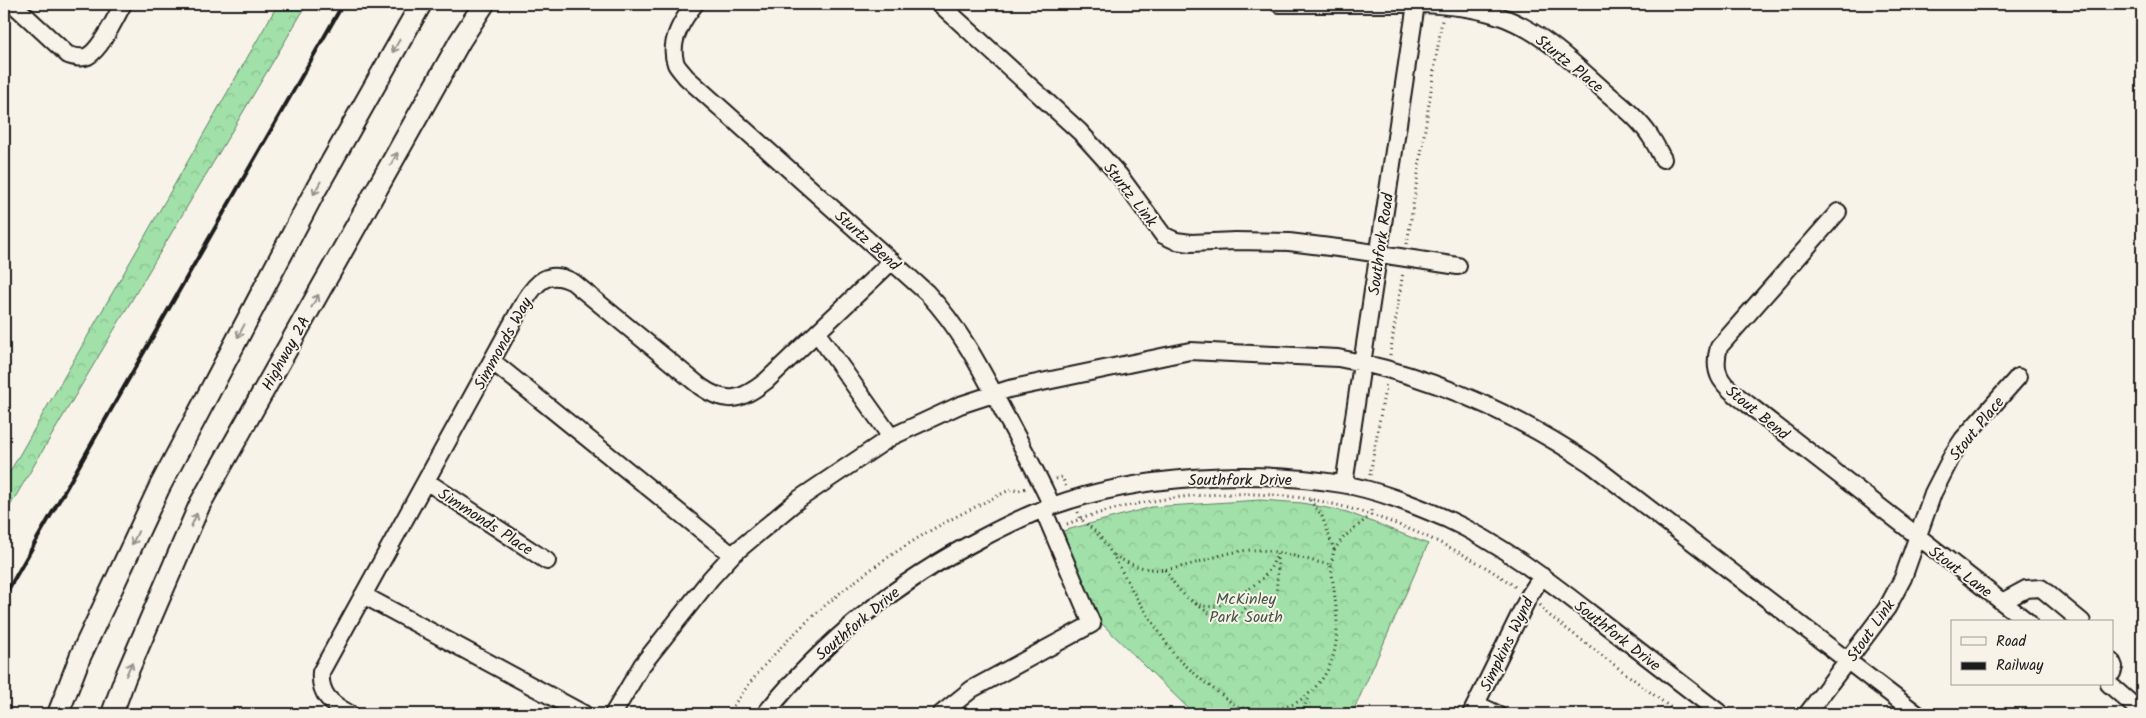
<svg xmlns="http://www.w3.org/2000/svg" width="2146" height="718" font-family="Kalam,sans-serif">
<style>
.forest{fill:url(#forest-crowns);stroke:#5e7e62}
.lines{fill:none;stroke-linecap:round;stroke-linejoin:round}
.minor-casing{stroke:#1c1c1c;stroke-width:20}
.major-casing{stroke:#1c1c1c;stroke-width:24}
.path{stroke:#1c1c1c;stroke-width:3;stroke-dasharray:1 4;stroke-linecap:butt}
.minor{stroke:#f7f3e8;stroke-width:16}
.major{stroke:#f7f3e8;stroke-width:20}
.rail{stroke:#1c1c1c;stroke-width:4}
.oneway{stroke:#94928c}
.labels{text-anchor:middle;stroke-width:4;stroke-linejoin:round;paint-order:stroke}
.street-label{font-size:16px;fill:#1c1c1c;stroke:#f7f3e8}
.park-label{font-size:16px;fill:#445746;stroke:#f7f3e8}
</style>
<defs>
<pattern id="forest-crowns" width="20" height="18" patternUnits="userSpaceOnUse" patternTransform="scale(1.25)"><rect width="20" height="18" fill="#a1e0a8"/><path d="M2 6a3 3 0 1 1 6 0M12 15a3 3 0 1 1 6 0" fill="none" stroke="#8ac090"/></pattern>
</defs>
<rect width="100%" height="100%" fill="#f7f3e8"/>
<filter id="ink" filterUnits="userSpaceOnUse"><feTurbulence type="fractalNoise" baseFrequency=".02" numOctaves="2"/><feDisplacementMap in="SourceGraphic" scale="10" xChannelSelector="R" yChannelSelector="G"/><feConvolveMatrix kernelMatrix="1 2 1 2 8 2 1 2 1" color-interpolation-filters="sRGB"/></filter>
<g filter="url(#ink)">
<path class="forest" d="M278,4h29l-303,512v-34z
M1260,500l42,3 45,9 81,32 -76,170h-158l-98,-96 -33,-87 89,-24z"/>
<g class="lines">
<g class="minor-casing">
<path id="minor" d="M13,4l55,51c7,2 13,4 20,1 13,-7 28,-39 35,-52
M695,4c-13,16 -27,39 -19,60 2,4 7,9 10,13l241,216c33,35 54,76 76,118 17,31 34,62 49,95
M940,4l140,128 39,43 44,60 13,6 15,2 44,-2 54,1 65,8 104,16
M1279,4h128
M1420,4c25,1 52,3 76,11 44,14 77,48 111,78 15,13 32,26 43,43 5,7 9,16 13,23
M1838,212l-119,135c-9,31 8,41 30,58l279,217
M817,333l74,104
M492,361l240,194
M426,481l121,80
M1344,484l72,-480
M363,595l221,119
M2002,602l24,-13 15,-1 41,34
M2112,662l2,5 -2,6
M2109,684l33,29
M1476,704l21,10
M350,714c-19,-10 -31,-20 -29,-42l203,-370c13,-21 24,-33 49,-20l128,105c26,18 41,13 65,-6l126,-120
M613,714l29,-49 69,-87 21,-23 67,-56 92,-62 69,-32 49,-16 181,-38 148,7c93,17 175,54 253,106l326,250
M765,714c61,-75 131,-132 217,-176 23,-12 46,-24 70,-32 87,-31 200,-37 290,-22 36,6 72,21 105,35 54,25 101,61 147,97 43,33 85,66 127,98
M941,714l31,-25 120,-65 -49,-115
M1471,714l58,-118 13,-20
M1807,714l80,-106 16,-30 30,-85 20,-39 10,-15 55,-62"/>
</g>
<g class="major-casing">
<path id="major" d="M58,714l22,-57 79,-169 156,-297 106,-187
M112,714l13,-36 75,-174 260,-463 24,-37"/>
</g>
<path class="path" d="M1407,244l35,-224
M1390,355l13,-83
M1370,475l16,-92
M1056,479l6,-2 4,9
M1310,500l12,16 12,34 -3,15
M1078,512l3,7 18,16 14,20 23,42 39,59 28,25 44,33
M1067,524c72,-28 165,-37 242,-25 68,12 152,48 208,89
M1334,550l10,-13 27,-22v-8
M1114,555c52,34 86,-2 137,-5 26,-1 54,10 80,15 4,41 16,83 -12,118 -23,28 -44,28 -79,25
M1165,570c22,35 41,49 78,23 19,-14 25,-16 34,-39
M1196,604l19,13 20,5c10,-17 22,-24 41,-27l2,-25 -1,-16
M1540,605l6,8 133,101
M728,714c46,-72 122,-135 195,-179 28,-17 59,-31 88,-46l6,2 10,-3
M1302,714l6,-17"/>
<use href="#minor" class="minor"/>
<use href="#major" class="major"/>
<path class="rail" d="M4,597l339,-593"/>
</g>
<defs><path id="oneway-shaft" d="M-6 0H5M1.5-3L5.5 0L1.5 3" fill="none" stroke-width="1.6" stroke-linecap="round" stroke-linejoin="round" transform="scale(1.25)"/></defs>
<g class="oneway">
<use href="#oneway-shaft" transform="translate(396 46) rotate(119)"/>
<use href="#oneway-shaft" transform="translate(394 159) rotate(-61)"/>
<use href="#oneway-shaft" transform="translate(317 188) rotate(119)"/>
<use href="#oneway-shaft" transform="translate(315 301) rotate(-61)"/>
<use href="#oneway-shaft" transform="translate(241 331) rotate(118)"/>
<use href="#oneway-shaft" transform="translate(194 520) rotate(-66)"/>
<use href="#oneway-shaft" transform="translate(135 538) rotate(115)"/>
<use href="#oneway-shaft" transform="translate(129 669) rotate(-66)"/>
</g>
</g>
<g class="labels">
<g class="street-label">
<text transform="translate(1570 63) rotate(39)" y="6">Sturtz Place</text>
<text transform="translate(1131 194) rotate(52)" y="6">Sturtz Link</text>
<text transform="translate(868 240) rotate(42)" y="6">Sturtz Bend</text>
<text transform="translate(1380 244) rotate(-82)" y="6">Southfork Road</text>
<text transform="translate(502 343) rotate(-61)" y="6">Simmonds Way</text>
<text transform="translate(285 353) rotate(-61)" y="6">Highway 2A</text>
<text transform="translate(1758 412) rotate(39)" y="6">Stout Bend</text>
<text transform="translate(1976 428) rotate(-51)" y="6">Stout Place</text>
<text x="1240" y="485">Southfork Drive</text>
<text transform="translate(486 521) rotate(33)" y="6">Simmonds Place</text>
<text transform="translate(1961 571) rotate(37)" y="6">Stout Lane</text>
<text transform="translate(857 623) rotate(-40)" y="6">Southfork Drive</text>
<text transform="translate(1870 630) rotate(-55)" y="6">Stout Link</text>
<text transform="translate(1618 635) rotate(38)" y="6">Southfork Drive</text>
<text transform="translate(1506 644) rotate(-64)" y="6">Simpkins Wynd</text>
</g>
<g class="park-label">
<text x="1246" y="604">McKinley<tspan x="1246" dy="18">Park South</tspan></text>
</g>
</g>
<rect width="2146" height="718" fill="none" stroke="#f7f3e8" stroke-width="20"/>
<rect x="10" y="10" width="2126" height="698" fill="none" stroke="#1c1c1c" stroke-width="2" filter="url(#ink)"/>
<rect x="1951" y="620" width="162" height="65" fill="#f7f3e8" stroke="#9f9d96"/>
<rect x="1961" y="637" width="25" height="8" fill="#f7f3e8" stroke="#9f9d96"/>
<text x="1996" y="646" font-size="15" fill="#1c1c1c">Road</text>
<rect x="1961" y="662" width="25" height="8" fill="#1c1c1c" stroke="#9f9d96"/>
<text x="1996" y="670" font-size="15" fill="#1c1c1c">Railway</text>
</svg>
